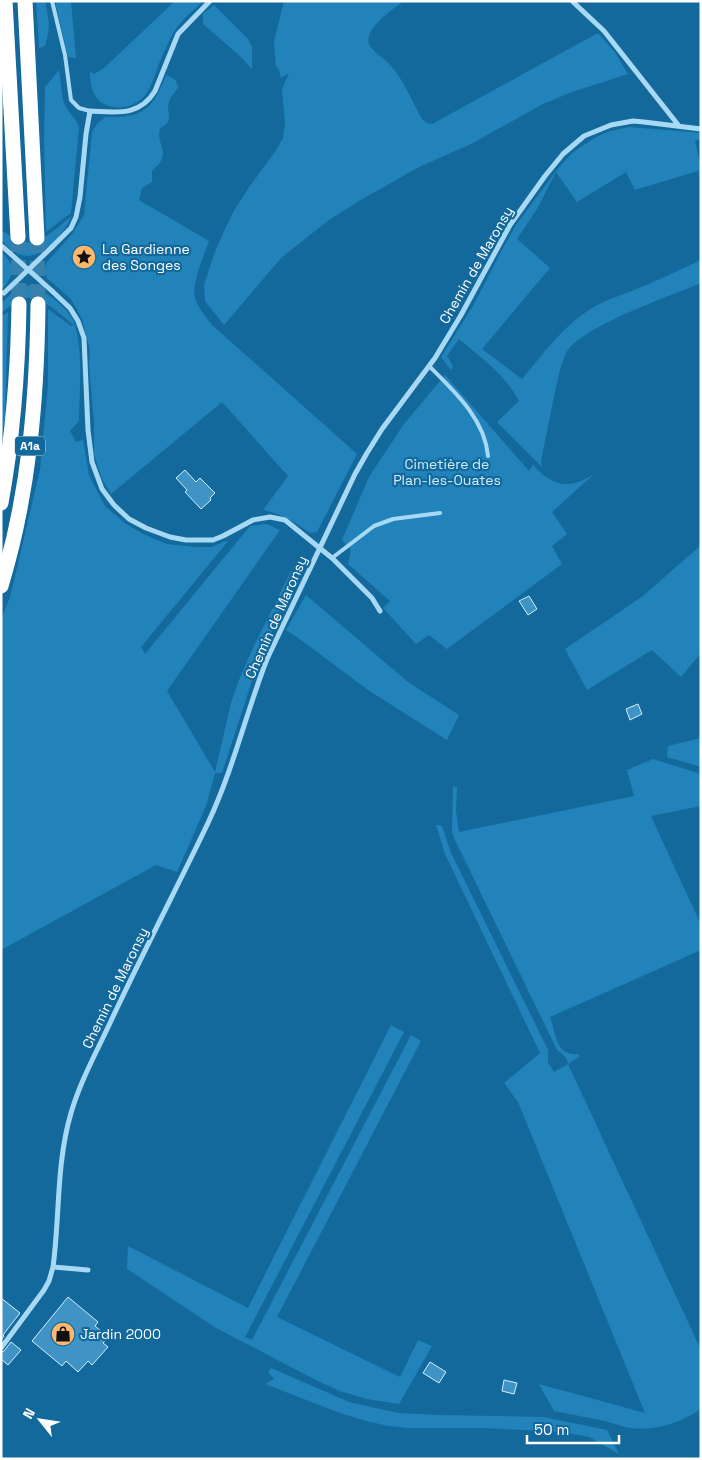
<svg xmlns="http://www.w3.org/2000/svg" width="702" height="1460" font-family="'Space Grotesk',sans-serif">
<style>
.green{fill:#2283ba}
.building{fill:#4094c5;stroke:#d1eefd}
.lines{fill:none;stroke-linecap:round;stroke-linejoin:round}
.motorway-tunnel{stroke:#3680ab;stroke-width:15;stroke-dasharray:15 8;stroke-linecap:butt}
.service{stroke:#a8d9f4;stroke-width:4}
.minor{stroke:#a8d9f4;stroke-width:5}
.motorway{stroke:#fff;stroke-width:15}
.minor-bridge{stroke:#a8d9f4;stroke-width:5}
.labels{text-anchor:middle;stroke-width:4.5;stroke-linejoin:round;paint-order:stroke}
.shield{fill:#13699c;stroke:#b8d2e1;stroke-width:1}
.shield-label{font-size:12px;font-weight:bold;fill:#fff}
.poi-label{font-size:14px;fill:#fff;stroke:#13699c;text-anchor:start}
.street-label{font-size:14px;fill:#fff;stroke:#13699c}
.park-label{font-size:14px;fill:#d1eefd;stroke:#13699c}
</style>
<rect width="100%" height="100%" fill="#13699c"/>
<path class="green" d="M36,1h9c4,20 6,25 0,45l-6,2z
M55,1h16l5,57 -8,-1z
M175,1h28c-10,10 -22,19 -29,31 -8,13 -14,29 -19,43 -6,15 -9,25 -26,31 -7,2 -16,2 -23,-1 -13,-6 -16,-19 -16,-33l4,2 10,-6z
M284,1h120c-11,8 -40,27 -35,43 4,9 16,14 22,22 13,15 21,35 31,53l5,4 5,1 166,-91 16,18 14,23 -56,18 -29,12 -72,40 -52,23 -60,34 -30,19 -47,37 -58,68 -19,-24 -1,-16 12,-36 17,-37 17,-26 27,-37 6,-11 2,-15 -3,-34 7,-16 -8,5 -3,-11h-2l-2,-25z
M214,5l34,34 4,8v22l-12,-13 -37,-32v-10z
M59,70c2,11 2,23 5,33 4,10 12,14 15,25l-8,85 -25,19 -2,-91 1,-54z
M166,75c7,3 11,4 12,13 -3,4 -8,9 -9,14 -4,11 7,19 -9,26 -4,13 7,22 1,33 -2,3 -6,7 -9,10v11l-10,6 -3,12 70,41c-5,14 -18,44 -14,57 3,10 11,19 17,27l145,129 -40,78 -7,1c-16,-11 -27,-19 -47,-23l25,-34 -66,-74 -111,92 -9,-15 -8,-25v-32l-5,-57 1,-15 -8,-31 -11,-20 -24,-21 -3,-7 3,-9 25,-28 12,-19 8,-83 5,-8 8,-7c38,1 48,-7 61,-42z
M629,127l72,6v7h-6l6,30 -66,20 -9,-18 -49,30 -21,-30 -19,37 -20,30 33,29 -68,81 40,30c21,-25 41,-53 70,-71 13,-8 28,-12 42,-18 23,-9 45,-20 67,-30v23c-30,13 -120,43 -135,70 -7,15 -9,32 -13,48 -4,20 -8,40 -12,60l1,6 -45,-45 22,-21c-14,-27 -38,-43 -60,-62l-12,17 6,10 -2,4 -10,-13 32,-51 29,-56 14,-25 40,-54 16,-18 22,-15 13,-6z
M72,216c-9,19 -32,49 -56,37 -6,-3 -10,-9 -15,-13v-10c34,25 43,7 71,-14z
M1,252c15,12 13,26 0,38z
M30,285c14,5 39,23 44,37 10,31 5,67 5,99l-9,10 6,11 7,-2 6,35 16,31 21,18 19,11 22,9 28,3h16l18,-7 -88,107 4,7 105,-128 17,-2 13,6 -113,161 48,81 16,-69 8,-23 13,-30 39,-79 9,1 -41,87 -37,114h-7l-9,33 -29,66 -21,-7 -155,85v-330l9,-23 30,-127 8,-86v-75l23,17 3,-1c-14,-10 -34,-33 -53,-26 -7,3 -14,10 -20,14v-9c9,-10 16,-18 29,-19z
M8,312l-3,106 -4,20v-121z
M445,375l84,96 4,-6c20,22 36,25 61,9l-42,38 15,22 -15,12 10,18 -115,85 -18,-14 -13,9 -33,-36 7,-7 -42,-37 3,-14 -9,-10 27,-63 35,-53z
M701,545v108l-20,24 -29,-27 -65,40 -22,-41 78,-53z
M306,595l102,87 51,33 -12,25 -79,-50 -71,-53 -11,-7z
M701,738v29l-34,-10 1,-11z
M653,759l48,15v32l-50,10 50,109v25l-151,67c6,15 5,40 29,37v3l-11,7 133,286v59c-21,14 -45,22 -71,19 -10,-2 -20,-6 -30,-8 -15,-3 -31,-6 -46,-9l-15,-27 106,29 -127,-311 -14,-19 36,-30 -95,-199 -9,-29 6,1 9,27 97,197v13l6,9 14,-8c0,-7 -6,-10 -11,-14l-102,-210 -3,-8 1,-46 4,1 -1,24 3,21 175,-36 -7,-26z
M391,1025l13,7 -159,305 7,3 159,-305 10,6 -144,276 123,60 18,-37 14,6 -33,58 -32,-5 -27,-8 -24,-11 -100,-52 -89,-59 1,-23 120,62z
M271,1368l78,34 49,11 40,2 105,2 64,13 12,24 -30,-17 -27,-5 -79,-4h-74l-21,-2 -22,-5 -26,-8 -75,-29 9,-5 -6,-7z"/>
<path class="building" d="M185,470l11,12 4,-4 15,15 -5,5 1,2 -10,9 -16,-17 2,-2 -11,-12z
M529,596l8,13 -9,6 -9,-14z
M638,704l4,10 -12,6 -4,-11z
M68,1297l30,25 -3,4 13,11 -5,6 5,4 -16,18 -4,-4 -10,11 -12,-11 -4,5 -30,-25z
M1,1298l19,15 -17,22 1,1 -3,4z
M11,1342l10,8 -13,15 -7,-6v-7l3,-1z
M430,1362l16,10 -7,11 -16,-10z
M504,1380l13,3 -3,11 -12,-3z"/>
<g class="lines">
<path class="motorway-tunnel" d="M18,237l1,67
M37,238l1,66"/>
<path class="service" d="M52,1l13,54 6,45 8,8 11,3
M429,366c25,25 56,53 59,90
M332,558l42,-32 19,-7 47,-6"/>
<path class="minor" d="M572,1l32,30 75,95
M52,247l19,-19 5,-11 4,-20 6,-63 4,-23c26,1 49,6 65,-20l23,-57 32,-33
M52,291l18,17 8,13 6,17 4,92 4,32 10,27 12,16 15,14 17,9 24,9 16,3h27l10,-4 30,-16 17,-3 15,3 47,38 40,40 8,13
M53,1267l35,3
M1,1348l43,-58 5,-9 4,-14c7,-51 3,-103 18,-154 9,-31 25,-60 39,-90 31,-67 66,-133 98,-200 25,-53 38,-110 59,-164l88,-185 12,-21 15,-24 53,-71 26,-43 49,-90 35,-49 18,-22 21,-18 27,-11 22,-4 11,1 57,7"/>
<path class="motorway" d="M5,1l13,236
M25,1l12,237
M1,503c12,-66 17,-132 18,-199
M1,586c28,-92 36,-187 37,-282"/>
<path class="minor-bridge" d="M3,247l49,44
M4,293l48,-46"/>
</g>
<defs>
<g id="sight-disc" transform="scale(1.25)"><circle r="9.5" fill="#ffb86b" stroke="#13699c"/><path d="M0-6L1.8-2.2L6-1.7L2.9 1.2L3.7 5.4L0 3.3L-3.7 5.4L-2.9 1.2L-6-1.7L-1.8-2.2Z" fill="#111"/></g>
<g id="shop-disc" transform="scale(1.25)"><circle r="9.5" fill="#ffb86b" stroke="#13699c"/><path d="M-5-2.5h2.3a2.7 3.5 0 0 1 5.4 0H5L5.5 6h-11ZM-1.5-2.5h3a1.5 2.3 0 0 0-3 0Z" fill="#111"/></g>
</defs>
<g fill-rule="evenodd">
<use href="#sight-disc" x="84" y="257"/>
<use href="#shop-disc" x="63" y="1334"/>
</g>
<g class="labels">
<rect class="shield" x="15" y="436.5" width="30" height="19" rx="4"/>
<g class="shield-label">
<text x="30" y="450">A1a</text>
</g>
<g class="poi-label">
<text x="102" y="254">La Gardienne<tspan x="102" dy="16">des Songes</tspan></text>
<text x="80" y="1339">Jardin 2000</text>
</g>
<g class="street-label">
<text transform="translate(476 265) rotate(-60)" y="5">Chemin de Maronsy</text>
<text transform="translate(276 617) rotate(-66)" y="5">Chemin de Maronsy</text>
<text transform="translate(115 988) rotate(-64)" y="5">Chemin de Maronsy</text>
</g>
<g class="park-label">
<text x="447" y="469">Cimetière de<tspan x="447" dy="16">Plan-les-Ouates</tspan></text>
</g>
</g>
<rect width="702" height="1460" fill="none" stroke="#ffffff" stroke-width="5"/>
<g transform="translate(40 1420) rotate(300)" stroke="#13699c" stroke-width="4" paint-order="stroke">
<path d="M0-4L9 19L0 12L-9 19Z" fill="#ffffff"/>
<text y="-8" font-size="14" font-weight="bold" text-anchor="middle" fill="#ffffff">N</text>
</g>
<path d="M527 1435v8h92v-8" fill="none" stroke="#ffffff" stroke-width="2.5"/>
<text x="534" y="1435" font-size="15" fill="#ffffff" stroke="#13699c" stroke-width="4" paint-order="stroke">50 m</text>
</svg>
